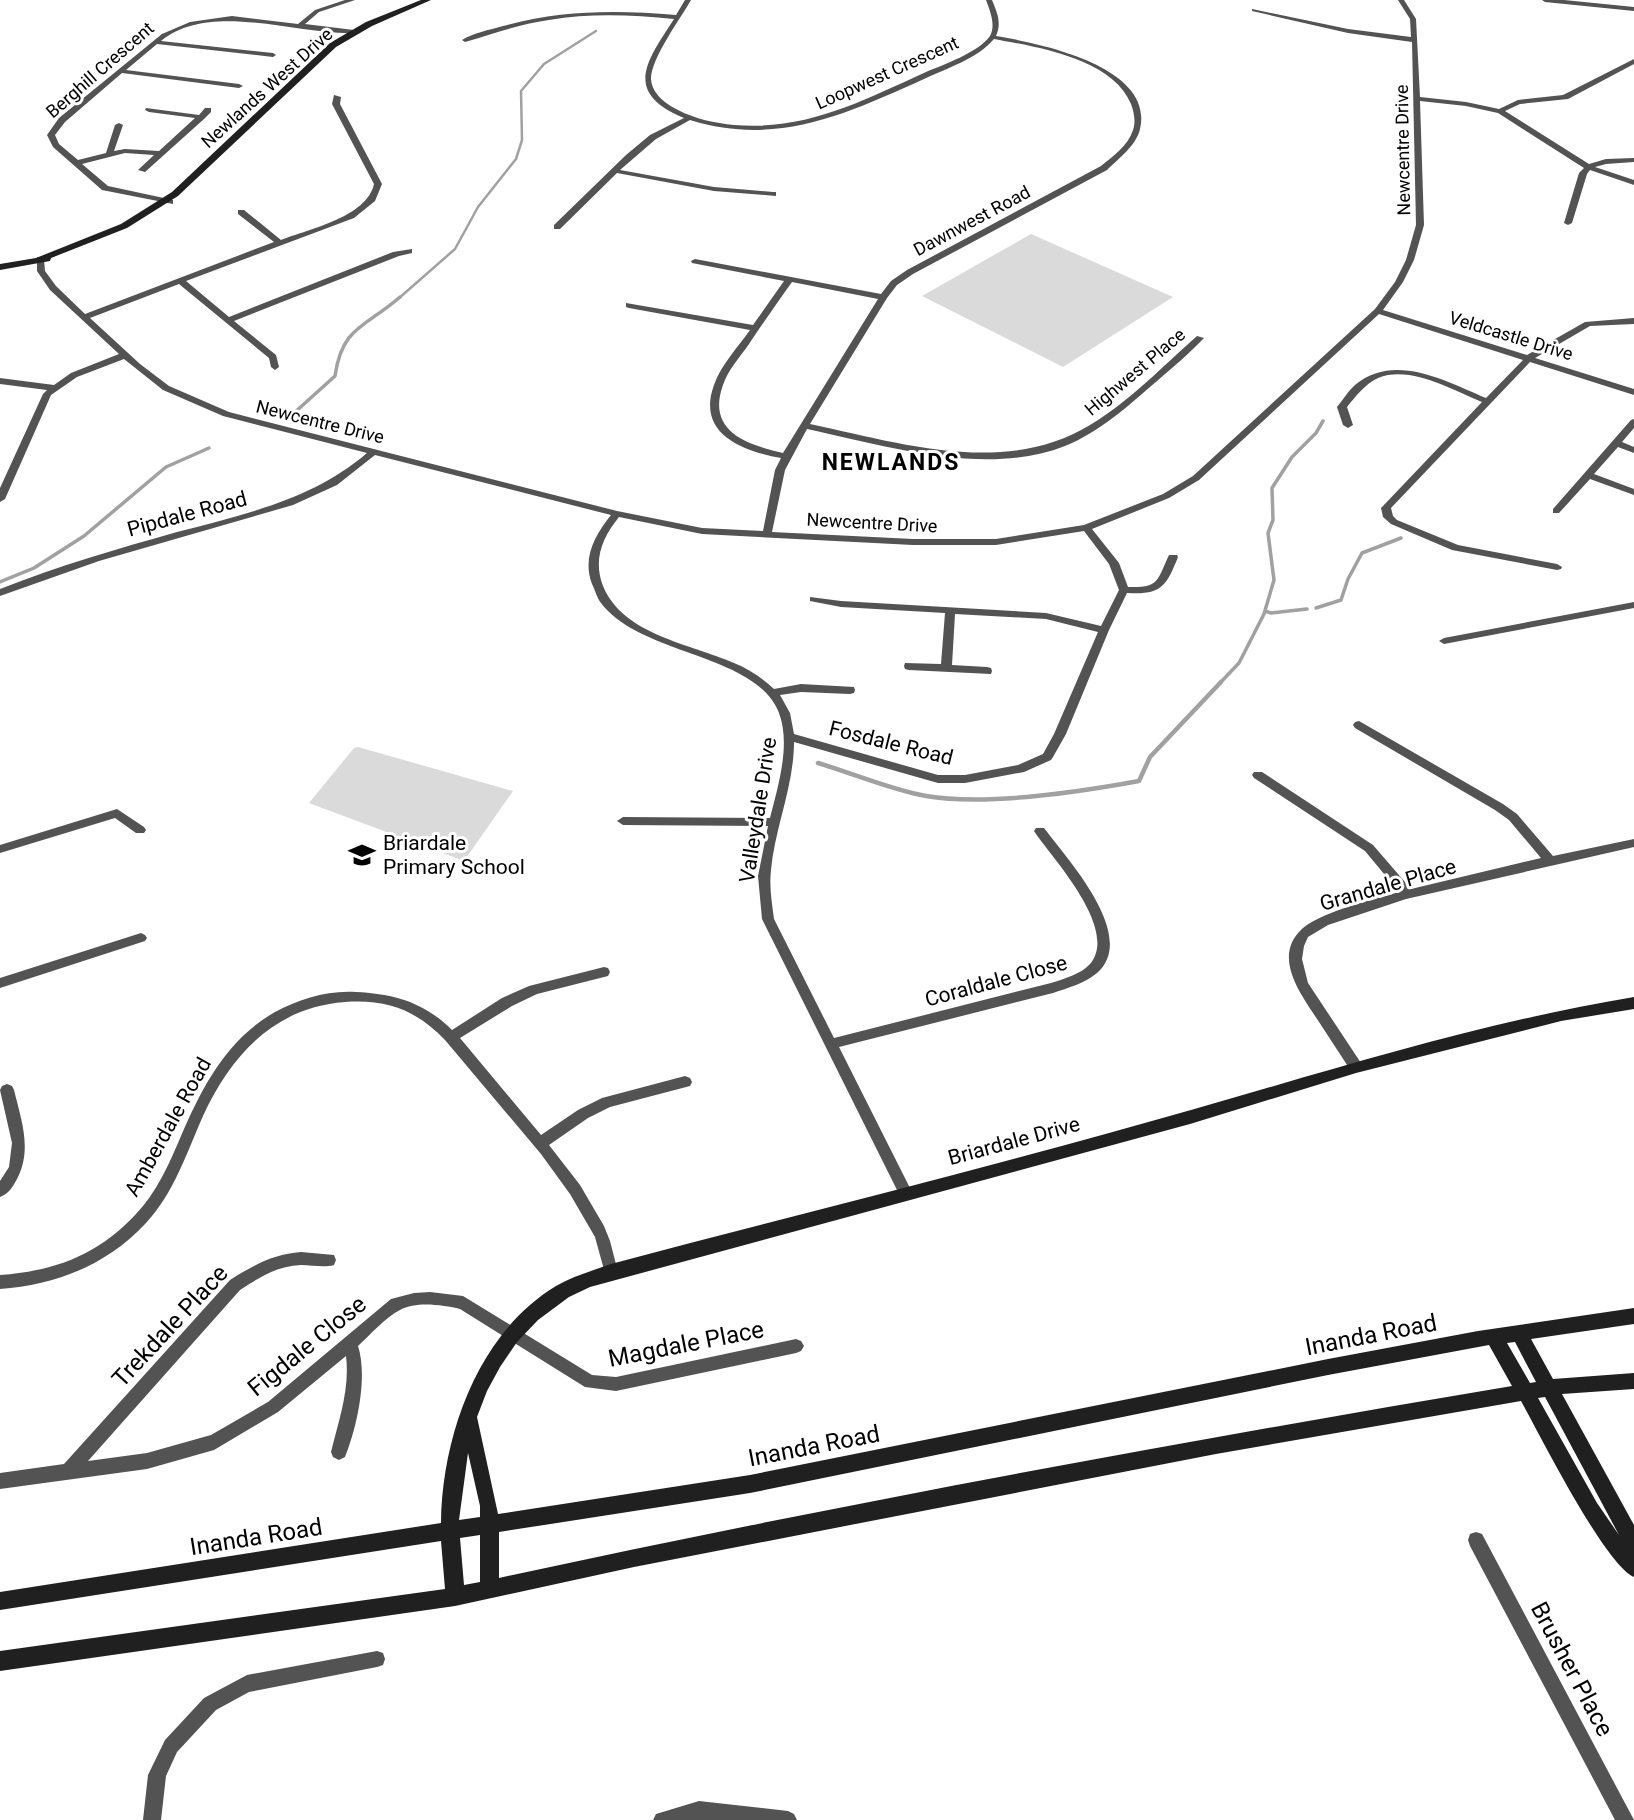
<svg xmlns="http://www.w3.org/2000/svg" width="1634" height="1820" font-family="Roboto,sans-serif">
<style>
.green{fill:#dadada}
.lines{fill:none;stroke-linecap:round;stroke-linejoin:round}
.stream-far2{stroke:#a1a1a1;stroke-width:2.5}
.stream-far1{stroke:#a1a1a1;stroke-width:3.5}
.stream{stroke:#a1a1a1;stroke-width:4.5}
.street{fill:#535353;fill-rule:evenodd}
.secondary{fill:#202020;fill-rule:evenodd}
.labels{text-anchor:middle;stroke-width:6;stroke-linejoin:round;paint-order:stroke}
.far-street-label{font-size:18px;fill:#000;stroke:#fff}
.street-label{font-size:21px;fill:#000;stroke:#fff}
.poi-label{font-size:21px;fill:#000;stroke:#fff;text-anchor:start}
.far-district-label{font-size:23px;font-weight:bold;letter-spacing:2px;fill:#000;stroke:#fff}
.near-street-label{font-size:24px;fill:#000;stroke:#fff}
</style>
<rect width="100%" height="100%" fill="#fff"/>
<path class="green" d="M1031,234l142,63 -110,70 -141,-71z
M358,747l155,44 -49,70 -155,-58 45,-55z"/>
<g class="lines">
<path class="stream-far2" d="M398,299l57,-50 23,-42 38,-48 6,-19 -1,-49 23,-27 52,-33"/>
<path class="stream-far1" d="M294,413l41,-37c7,-50 31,-49 65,-79
M0,582l34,-14 50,-32 82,-69 43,-19
M1316,608l25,-8 7,-21 14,-26 39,-15
M1265,611l6,2 36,-4
M1219,684l20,-21 25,-49 10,-34 -6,-47 5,-13 -1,-32 20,-31 24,-24 7,-12"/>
<path class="stream" d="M818,763c34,10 73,27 108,33 59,10 153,-4 213,-15l11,-24 71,-75"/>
<path class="street" d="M345,0h10l-36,12 -14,12 49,6 2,1v2c-58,3 -145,-33 -195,8l112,12 3,2 -3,2 -116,-13 -31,26 113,14 4,2 -4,2 -117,-15 -57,49 -10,13 4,9 19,16 28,-7 9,-28 4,-2 4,2 -9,26 11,-2 34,2 36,-33 -46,-6 -4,-2 1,-2 53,7 6,-7h6v4l-7,7 -59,53 -7,-2 16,-15 -29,-2 -43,11 26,22 65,14v4l-71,-14 -49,-43 -6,-12 12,-17 103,-84 28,-12 42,-6 66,8 17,-14z
M685,0h6c-10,18 -40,58 -40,79 1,15 15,25 27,31 17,9 37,13 56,15 72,6 128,-24 192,-53 17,-7 53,-20 64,-36 6,-11 0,-25 -4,-36h6c5,12 10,23 4,36 42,7 159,30 144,93 -4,17 -21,29 -33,41l-194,104 -16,11 -10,13 -77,126c90,19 195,53 280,1 40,-24 73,-59 107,-89l7,2c-14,15 -31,29 -47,43 -28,24 -57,51 -92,65 -79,31 -178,0 -258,-17l-22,41 -13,62 141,7h83l88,-14 79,-31 30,-18 182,-167 20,-27 11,-22 10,-35 -4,-183 -64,-9 -96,-22v-2l96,20 63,8 -1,-18 -12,-19h6l12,19 4,78 46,5 33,7 19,-9 45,-5 71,-36v5l-66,35 -48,5 -15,7 84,53 17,-5 28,-1v4l-28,2 -11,3 39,13v5l-44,-15 -3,4 -15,49 -4,2 -4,-2 15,-50 5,-5 -86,-55 -32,-7 -46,-5 4,124 -10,35 -11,22 -20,28 144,45 58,-33 49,-4v6l-44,2 -55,32 99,31v6l-104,-33 -139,146 2,8 4,4 61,25 99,19 5,3 -1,2 -4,1 -105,-20 -61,-26 -8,-7 -2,-9 2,-2 99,-104c-30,-12 -71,-37 -104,-24 -13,6 -22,18 -31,29l6,18 -5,3 -5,-3 -6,-18c6,-7 11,-16 18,-22 39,-33 91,-4 131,13l37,-38 -144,-46 -180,166 -30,18 -77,31 27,34 9,24c32,1 29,-7 41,-32h8l1,2c-12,30 -17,38 -51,36l-18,37 -43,104 -13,23 -2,3 -27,12 -59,11h-27l-144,-41c0,44 -19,85 -23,128 -2,17 1,33 3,49l60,119 217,-55c13,-4 30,-9 39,-19 29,-34 -35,-103 -54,-130l-2,-3 2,-3h8c23,31 95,108 53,145 -12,10 -29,15 -44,20l-214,54 74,147 -2,4 -5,2 -5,-2 -139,-279 -4,-43 10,-50 -145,-1 -6,-4 6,-4 147,1c8,-32 21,-73 9,-105 -23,-60 -138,-57 -178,-110 -4,-5 -6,-13 -9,-19 -10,-26 3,-49 19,-69l-236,-60 -38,30 -44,20 -194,56 -99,35v-7c58,-23 117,-40 177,-57 68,-18 135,-32 190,-79l-144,-37 -60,-26 -39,-31 -47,18 -26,18 -46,104 -5,3v-14l43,-94 4,-4 -47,-6v-6l54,7 17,-12 48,-19 -69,-64 -13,-19v-14l7,2 1,12 11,15 29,28 189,-72 -36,-28v-4h6l37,30c28,-11 86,-23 93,-56l-42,-80 2,-9 7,2 -1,7 42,80 -7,17 -21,17 -168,63 43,36 164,-65 19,-3v4l-13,3 -165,65 42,34 3,12 -4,3 -4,-3 -2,-9 -90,-74 -89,34 50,46 29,22 60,26 388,99 85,17 61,3 12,-61 6,-12c-38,-7 -85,-24 -67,-73 7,-20 24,-38 36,-55l-121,-22 -3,-1v-4l127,22 31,-44 -92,-18 -1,-2 4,-2 186,35 10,-13 16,-11 194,-104c12,-10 27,-20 32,-36 3,-8 1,-18 -2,-26 -19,-46 -95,-57 -137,-65 -17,20 -47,29 -70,40 -78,35 -147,68 -234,41l-34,19 -36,31 94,17 59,5h3v4l-62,-5 -97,-18 -57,56h-6v-4l72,-70 24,-20 34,-17c-62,-26 -37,-57 -10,-99 -42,-4 -83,-6 -125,1 -29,4 -56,14 -84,22l-3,-2c11,-7 27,-10 41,-14 58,-16 113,-16 173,-11zM792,282l86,17 -95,154c-35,-8 -77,-21 -60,-68 5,-15 17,-28 26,-41 14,-21 28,-41 43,-62zM619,517l83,17 211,11h83l88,-14 25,33 10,26 -18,36 -55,-13 -205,-12 -31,-4v4l31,6 104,6 -4,51 -36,-1 -1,3 1,3 4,1 82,4 1,-3 -1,-3 -4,-1 -35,-2 3,-51 91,5 52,13 -44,102 -11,20 -25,11 -53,10h-27l-144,-41 -4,-21 -10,-18 21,-3 49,2 4,-1 1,-3 -1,-3 -53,-3 -27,5c-12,-11 -25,-20 -40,-26 -43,-19 -111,-28 -131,-77 -10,-26 -1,-48 16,-69z
M1542,0h22l70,7v4l-89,-9z
M1634,419v9l-12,14 12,5v6l-16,-6 -24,27 40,15v6l-44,-16 -31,34h-6v-4l78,-89z
M1634,602v6l-190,36 -5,-3 5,-3z
M1359,721l144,83 14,10 36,42 81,-17v8l-228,52 -78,26 -20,12 -4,9 -2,13 6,24 53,80 2,4 -2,4 -5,1 -5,-1c-10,-15 -20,-31 -30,-46 -15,-24 -49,-64 -22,-93 18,-20 74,-32 100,-40l-34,-41 -111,-73 -2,-3 2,-3h8l111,73 38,44 130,-31 -32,-38 -14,-10 -140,-82 -2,-3 2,-3z
M117,809l27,18 2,3 -2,3h-8l-21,-15 -115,35v-8z
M141,933l4,2 2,3 -2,3 -145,47v-10z
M604,967l4,1 2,4 -2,4 -71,18 -25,12 -52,32 81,97 37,-25 24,-12 83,-22 5,2 2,4 -2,4 -80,21 -22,11 -39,27 31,40 24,41 6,15 8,31 -2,5 -5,2 -5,-2 -11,-40 -25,-43 -29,-40 -96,-114c-29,-30 -58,-41 -100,-38 -70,5 -114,53 -142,114 -16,36 -29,77 -57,107 -39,42 -90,62 -146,66v-14c55,-4 98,-20 136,-61 21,-22 33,-50 45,-78 21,-49 46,-97 94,-124 24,-13 53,-22 81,-20 38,2 68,10 96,38l50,-32 27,-12z
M7,1084l5,2 2,4c7,29 18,58 4,87 -4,8 -9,17 -18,20v-16l9,-14 3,-24 -12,-53 2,-4z
M301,1252l33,3 2,5 -2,5c-10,3 -22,0 -33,0 -24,1 -41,12 -61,25l-152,171 59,-8 64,-18 57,-33 123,-103 23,-6 16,-1 33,4 129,79 24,2 180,-38 5,2 3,5 -3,5 -5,2 -180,38 -31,-4 -125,-78c-17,-4 -44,-8 -60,1 -14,7 -30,25 -42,36 10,31 -1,81 -13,111l-6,3 -6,-3 -2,-5c8,-32 19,-63 15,-96l-68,56 -64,38 -67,19 -147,20v-16l64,-9 166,-184c22,-14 43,-26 71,-28z
M1476,1532l6,2 152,286h-19l-145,-274 -2,-6 2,-6z
M377,1651l6,2 2,6 -2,6 -6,2 -128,25 -33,18 -39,42 -11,24 -5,44h-18l5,-45 17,-35 39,-42 43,-23z
M699,1801l89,10 6,3 3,6h-144l3,-6z"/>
<path class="secondary" d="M421,0h10l-59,26 -36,21 -158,149 -51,32 -76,30 -1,3 -50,9v-6l36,-6 85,-34 51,-32 158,-149 36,-21z
M1634,997v12l-73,12 -205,52 -166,51 -600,163 -21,10 -31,23 -21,22 -17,25 -13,24 -10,26 21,97 252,-39 578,-116 150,-28 156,-23v16l-103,15 22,40 81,-6v16l-72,5 72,131v52c-29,-12 -94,-142 -113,-176l-305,53 -582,113 -179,39 -455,65v-20l445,-62 -4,-48 -441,69v-18l441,-69c1,-87 37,-190 115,-237 17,-10 36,-15 55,-22 193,-51 388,-99 580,-154 147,-42 292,-88 443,-113zM1515,1342l21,40 -6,1 -23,-40zM1489,1345l23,41c-339,57 -677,119 -1013,192v-46l251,-39 578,-118zM1545,1397l74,138 -22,-32 -59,-105zM468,1453l12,53v11l-21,3zM480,1535v47l-16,3 -4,-47z"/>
</g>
<defs>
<g id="school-bare" transform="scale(2.1)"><path d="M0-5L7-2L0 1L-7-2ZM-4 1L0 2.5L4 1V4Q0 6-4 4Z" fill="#000" stroke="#fff" stroke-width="2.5" paint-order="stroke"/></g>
</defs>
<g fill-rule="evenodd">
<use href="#school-bare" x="362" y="855"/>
</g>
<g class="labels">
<g class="far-street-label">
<text transform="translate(100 70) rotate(-41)" y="6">Berghill Crescent</text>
<text transform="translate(887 73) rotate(-24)" y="6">Loopwest Crescent</text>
<text transform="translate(267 88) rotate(-42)" y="6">Newlands West Drive</text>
<text transform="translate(1403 150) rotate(-91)" y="6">Newcentre Drive</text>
<text transform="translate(972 221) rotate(-28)" y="6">Dawnwest Road</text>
<text transform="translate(1511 336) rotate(17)" y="6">Veldcastle Drive</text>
<text transform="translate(1135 372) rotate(-40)" y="6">Highwest Place</text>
<text transform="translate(320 422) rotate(14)" y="6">Newcentre Drive</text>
<text transform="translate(872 523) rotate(3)" y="6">Newcentre Drive</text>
</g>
<g class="street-label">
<text transform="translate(187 514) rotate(-15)" y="7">Pipdale Road</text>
<text transform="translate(891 743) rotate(14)" y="7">Fosdale Road</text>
<text transform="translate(758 810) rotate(-81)" y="7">Valleydale Drive</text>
<text transform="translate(1388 885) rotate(-16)" y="7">Grandale Place</text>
<text transform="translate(996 981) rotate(-15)" y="7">Coraldale Close</text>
<text transform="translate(168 1127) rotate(-61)" y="7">Amberdale Road</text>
<text transform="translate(1014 1141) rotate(-15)" y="7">Briardale Drive</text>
</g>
<g class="poi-label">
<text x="383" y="850">Briardale<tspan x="383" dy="24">Primary School</tspan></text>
</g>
<g class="far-district-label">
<text x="891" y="470">NEWLANDS</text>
</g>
<g class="near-street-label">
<text transform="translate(170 1326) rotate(-47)" y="8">Trekdale Place</text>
<text transform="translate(1371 1335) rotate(-11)" y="8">Inanda Road</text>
<text transform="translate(686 1344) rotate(-11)" y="8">Magdale Place</text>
<text transform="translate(307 1346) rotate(-39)" y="8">Figdale Close</text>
<text transform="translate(814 1446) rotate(-11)" y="8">Inanda Road</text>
<text transform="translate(256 1537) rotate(-9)" y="8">Inanda Road</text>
<text transform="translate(1572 1669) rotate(62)" y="8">Brusher Place</text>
</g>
</g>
</svg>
